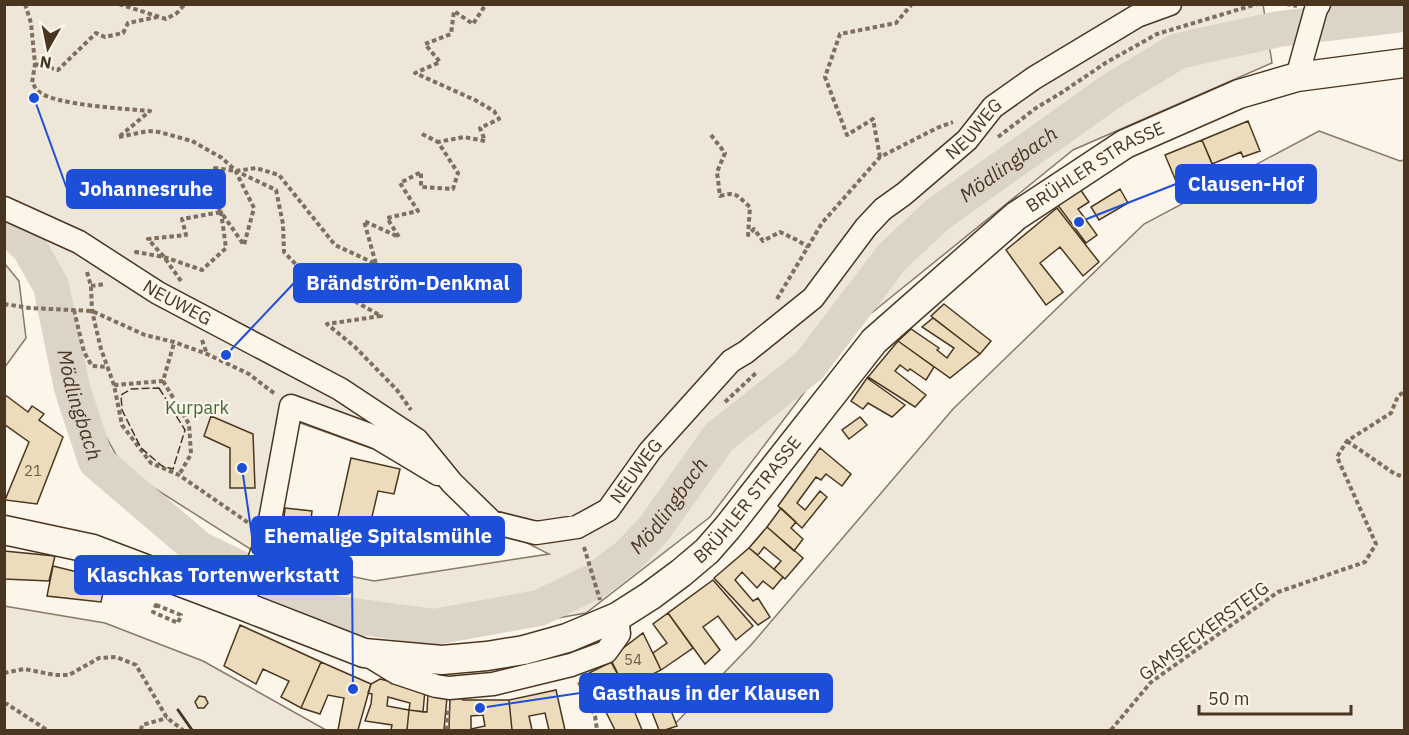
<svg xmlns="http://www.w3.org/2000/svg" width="1409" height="735" font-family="'IBM Plex Sans',sans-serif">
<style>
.green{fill:#ede6d9;stroke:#887966;stroke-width:1.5;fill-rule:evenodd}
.parking{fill:#ede7d9;stroke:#887966;stroke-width:1.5}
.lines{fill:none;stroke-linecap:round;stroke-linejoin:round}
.river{stroke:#dcd4c6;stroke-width:36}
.building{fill:#ecdcbc;stroke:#4a3520;stroke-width:1.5;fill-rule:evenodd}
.minor-casing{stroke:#4a3520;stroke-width:25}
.major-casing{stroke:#4a3520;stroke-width:31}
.path{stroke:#7f6f5c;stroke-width:4;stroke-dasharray:4.5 3;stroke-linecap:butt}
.minor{stroke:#fbf6e9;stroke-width:22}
.major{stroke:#fbf6e9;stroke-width:28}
.fence{stroke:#4a3520;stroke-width:1.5;stroke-dasharray:8 3;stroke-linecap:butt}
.wall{stroke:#4a3520;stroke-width:3}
.labels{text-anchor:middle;stroke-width:4.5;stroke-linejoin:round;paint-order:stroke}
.number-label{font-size:15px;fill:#725f47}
.street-label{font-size:18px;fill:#4a3520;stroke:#fbf6e9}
.park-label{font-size:18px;fill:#436837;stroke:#fbf6e9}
.water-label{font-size:20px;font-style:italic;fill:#4a3520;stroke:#fbf6e9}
.leader{fill:none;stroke:#1d4ed8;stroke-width:2}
.callout-dot{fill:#1d4ed8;stroke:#fbf6e9;stroke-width:2}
.callout{fill:#1d4ed8;stroke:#1d4ed8;stroke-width:2}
.callout-label{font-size:20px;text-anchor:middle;font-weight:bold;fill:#fff}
</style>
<rect width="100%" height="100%" fill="#fbf6e9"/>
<path class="green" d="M1263,4l9,59 -199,87 -220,178 -143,189 -124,96 -102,18 -140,-7 -84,-35 6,-30 -142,-90 -29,-52 -36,-131 -54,-43 -1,-238zM292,420l115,41 43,26 39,37 60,30 -175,27 -108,-22z
M1319,131l81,30 4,-1v570h-735l82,-85 202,-236 191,-185z
M4,606l101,17 98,38 123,69h-321z"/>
<path class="parking" d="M1335,5h69v2l-79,8z
M5,264l14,17 7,57 -21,29z"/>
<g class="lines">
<path class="river" id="s1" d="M4,224l25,23 22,39 21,102 24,73 103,88 132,64 103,14 105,-19 56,-27 32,-24 27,-28 65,-92 90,-71 83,-109 45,-42 173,-123 68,-41 101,-22 125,-15"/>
</g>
<path class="building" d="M1248,121l12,30 -17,6 -2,-5 -29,12 -10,-24z
M1202,140l16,37 -37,16 -16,-38z
M1080,189l9,13 -11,7 19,26 -11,8 -29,-39z
M1120,189l8,14 -29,17 -8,-13z
M1057,208l42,54 -16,14 -23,-29 -20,16 23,29 -17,13 -40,-55z
M944,304l47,37 -11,13 -49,-38z
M933,318l47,36 -30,24 -52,-37 13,-12 28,19 -2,2 10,8 7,-10 -32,-21z
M898,341l36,26 -8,13 -16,-11 -2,2 -8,-6 -5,6 31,24 -11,12 -47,-30z
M867,378l38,27 -13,12 -24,-14 -5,6 -12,-8z
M4,394l24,18 4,-6 12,8 -5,6 24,17 -26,67 -32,-4 24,-58 -25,-18z
M211,416l42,18 2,54h-25v-40l-26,-12z
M860,417l7,8 -18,14 -7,-9z
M820,448l31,26 -9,12 -16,-12 -5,6 -5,-3 -19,26 8,7 15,-19 7,6 -25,31 -24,-22z
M351,458l49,11 -6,25 -16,-3 -14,60 -32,-7z
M285,508l27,3 -5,41 -26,-4z
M781,508l15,14 -5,6 12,11 -9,12 -27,-24z
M767,527l36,31 -18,21 -11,-10 7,-8 -17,-14 -6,8 -9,-7z
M749,548l34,29 -10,12 -10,-8 -6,7 -15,-16 -7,8 18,21 5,-3 12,19 -12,8 -44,-47z
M4,551l51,5 -6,25 -45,-2z
M53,566l53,13 -5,23 -54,-6z
M713,580l40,46 -17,14 -18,-24 -15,11 17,23 -15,14 -37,-51z
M668,613l25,35 -32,22 -8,-17 14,-10 -14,-19z
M240,625l81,37 -20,46 -20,-11 8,-16 -26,-12 -7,15 -32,-18z
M643,633l18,37 -36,18 -15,-30z
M321,662l50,22 -13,46h-20l6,-32 -16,-3 -8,19 -19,-6z
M611,662l14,26 17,42h-27l-28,-56z
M380,679l45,11 -2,22 -14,-2 -2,20h-16l1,-5 -27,-4 6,-17 1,-10 -4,-1 3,-9zM388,697l22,6 -1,7 -22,-4z
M556,690l9,40h-16l-4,-17 -16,3 3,14h-20l-3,-30z
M428,692l19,5 -3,33h-37l2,-20 18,2z
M199,696l6,1 3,6 -4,5h-6l-3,-6z
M450,698l13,1v1h46l3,30h-63zM483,715l2,11 -14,3v-13z
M667,700l10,26 -12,4h-6l-9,-23z"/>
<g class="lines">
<g class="minor-casing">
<g id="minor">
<path d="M1297,77l19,-68 3,-5"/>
<path id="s2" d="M4,208l75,34 79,51 182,96 77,51 35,43 40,39 44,11 41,-6 31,-17 42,-59 81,-90 15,-9 67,-54 53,-71 17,-18 21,-15 63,-54 26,-33 41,-29 103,-62 33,-12"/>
<path d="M246,594l20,-52 25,-136 87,32 60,36"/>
<path d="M366,654l31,19 39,13 13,2 44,-4 78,-19 35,-13 13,-18 -2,-17"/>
</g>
</g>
<g class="major-casing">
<g id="major">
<path id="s3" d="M4,530l89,19 148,56 123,48 78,7 45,-4 37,-6 43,-12 50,-21 33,-21 31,-23 26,-22 21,-24 146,-186 142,-125 109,-72 114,-50 58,-17 107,-14"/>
</g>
</g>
<path class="path" d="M25,4l6,19 4,41 -3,19c2,2 3,5 6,8 14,14 90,18 112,20l-30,25
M119,4l47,15 11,-6 8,-9
M1286,4l11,2
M35,64l23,6 38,-37 9,4 18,-4 5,-10 29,-6
M422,134l16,8
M711,135l14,18 -8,19 3,24c18,-5 17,0 30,11l-2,28 6,-6 9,12 17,-9 17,8 11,7
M119,137l29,-6 11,1 33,9 30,17 14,13 40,19 7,34 1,28 19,20 78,44 -54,8 28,23 42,43 14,20
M998,137l38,-29 25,-15 46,-31 50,-28 100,-30
M880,157l-7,-38 -26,16 -22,-58 15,-43 56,-11 16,-19
M137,253l-1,-1 28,5 38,13 24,-22 -5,-36 23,33 10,-37 -18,-36
M87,272l4,14 1,25 9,38 13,36 8,40 29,38 28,12 71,49
M181,281l-17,-24 -16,-18 38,-4 -4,-16 39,-7 -13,-24 7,-20 21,3 20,-3 23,7 56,70 41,19 -12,-43 35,16 -12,-19 31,-7 -18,-28 21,-11v15l32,2 5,-16 -20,-31 26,-5 21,4 -5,-13 19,-9 -5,-8 -19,-11 -60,-27 25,-11 -15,-18 26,-10 3,-23 19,13 13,-20
M91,286l14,-2
M777,299l45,-76 58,-66 57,-29 16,-6
M4,304l26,4 62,3 53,24 29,7 33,12 42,20 26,20
M74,310l10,42 8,14 16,1
M202,340l5,14
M163,381l26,43 2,30 -12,21
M114,385l49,-4 11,-38
M725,402l32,-30
M1347,441l48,33 9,3
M584,547l16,53
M156,605l25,10 -3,8 -25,-11z
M4,673l20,-4 31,6h14l30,-17 17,-1 20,8 31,53 16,12
M579,682l16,34 2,14
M4,704h3l40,26
M141,730l1,-5 25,-7
M447,730l1,-23
M1111,730l40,-48 127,-90 87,-30 11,-18 -39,-87 10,-16 44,-28 7,-17 6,-4"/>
<use href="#minor" class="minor"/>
<use href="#major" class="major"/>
<path class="fence" d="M159,388l26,42 -12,39 -11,-3 -21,-18 -19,-38 -1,-15 10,-6z"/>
<path class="wall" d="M178,710l14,20"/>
</g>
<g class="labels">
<g class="number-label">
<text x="33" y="476">21</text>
<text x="633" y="665">54</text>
</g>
<g class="street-label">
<text dy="6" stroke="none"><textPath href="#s2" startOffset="1240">NEUWEG</textPath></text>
<text dy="6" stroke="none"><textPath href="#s3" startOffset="1304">BRÜHLER STRASSE</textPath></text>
<text dy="6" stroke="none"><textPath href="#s2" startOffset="198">NEUWEG</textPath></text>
<text dy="6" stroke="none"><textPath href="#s2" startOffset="756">NEUWEG</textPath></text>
<text dy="6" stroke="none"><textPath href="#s3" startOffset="818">BRÜHLER STRASSE</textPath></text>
<text transform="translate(1204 631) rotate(-36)" y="6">GAMSECKERSTEIG</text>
</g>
<g class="park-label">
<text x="197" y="414">Kurpark</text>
</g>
<g class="water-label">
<text dy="7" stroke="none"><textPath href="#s1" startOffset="1407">Mödlingbach</textPath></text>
<text dy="7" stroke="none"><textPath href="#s1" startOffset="201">Mödlingbach</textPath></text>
<text dy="7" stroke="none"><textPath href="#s1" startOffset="921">Mödlingbach</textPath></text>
</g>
</g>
<path class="leader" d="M1079 222L1176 184M34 98L67 189M226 355L294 283M242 468L252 536M353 689L352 575M480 708L580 693"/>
<g class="callout-dot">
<circle cx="1079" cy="222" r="6"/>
<circle cx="34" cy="98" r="6"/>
<circle cx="226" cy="355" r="6"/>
<circle cx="242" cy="468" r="6"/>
<circle cx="353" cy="689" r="6"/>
<circle cx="480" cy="708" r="6"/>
</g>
<g class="callout">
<rect x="1176" y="165" width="140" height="38" rx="6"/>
<rect x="67" y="170" width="158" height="38" rx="6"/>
<rect x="294" y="264" width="227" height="38" rx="6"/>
<rect x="252" y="517" width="252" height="38" rx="6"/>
<rect x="75" y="556" width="277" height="38" rx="6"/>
<rect x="580" y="674" width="252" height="38" rx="6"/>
</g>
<g class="callout-label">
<text x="1246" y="191">Clausen-Hof</text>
<text x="146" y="196">Johannesruhe</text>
<text x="408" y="290">Brändström-Denkmal</text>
<text x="378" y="543">Ehemalige Spitalsmühle</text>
<text x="213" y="582">Klaschkas Tortenwerkstatt</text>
<text x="706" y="700">Gasthaus in der Klausen</text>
</g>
<rect width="1409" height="735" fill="none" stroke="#4a3520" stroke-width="12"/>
<g transform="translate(48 48) rotate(189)" stroke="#fbf6e9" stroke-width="4.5" paint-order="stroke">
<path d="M0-4.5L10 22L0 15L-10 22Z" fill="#4a3520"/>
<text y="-9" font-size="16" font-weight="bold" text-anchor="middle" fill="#4a3520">N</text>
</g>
<path d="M1199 705v9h152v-9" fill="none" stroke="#4a3520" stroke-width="3"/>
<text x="1208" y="705" font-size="18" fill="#4a3520" stroke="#fbf6e9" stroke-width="4.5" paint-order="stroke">50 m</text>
</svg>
